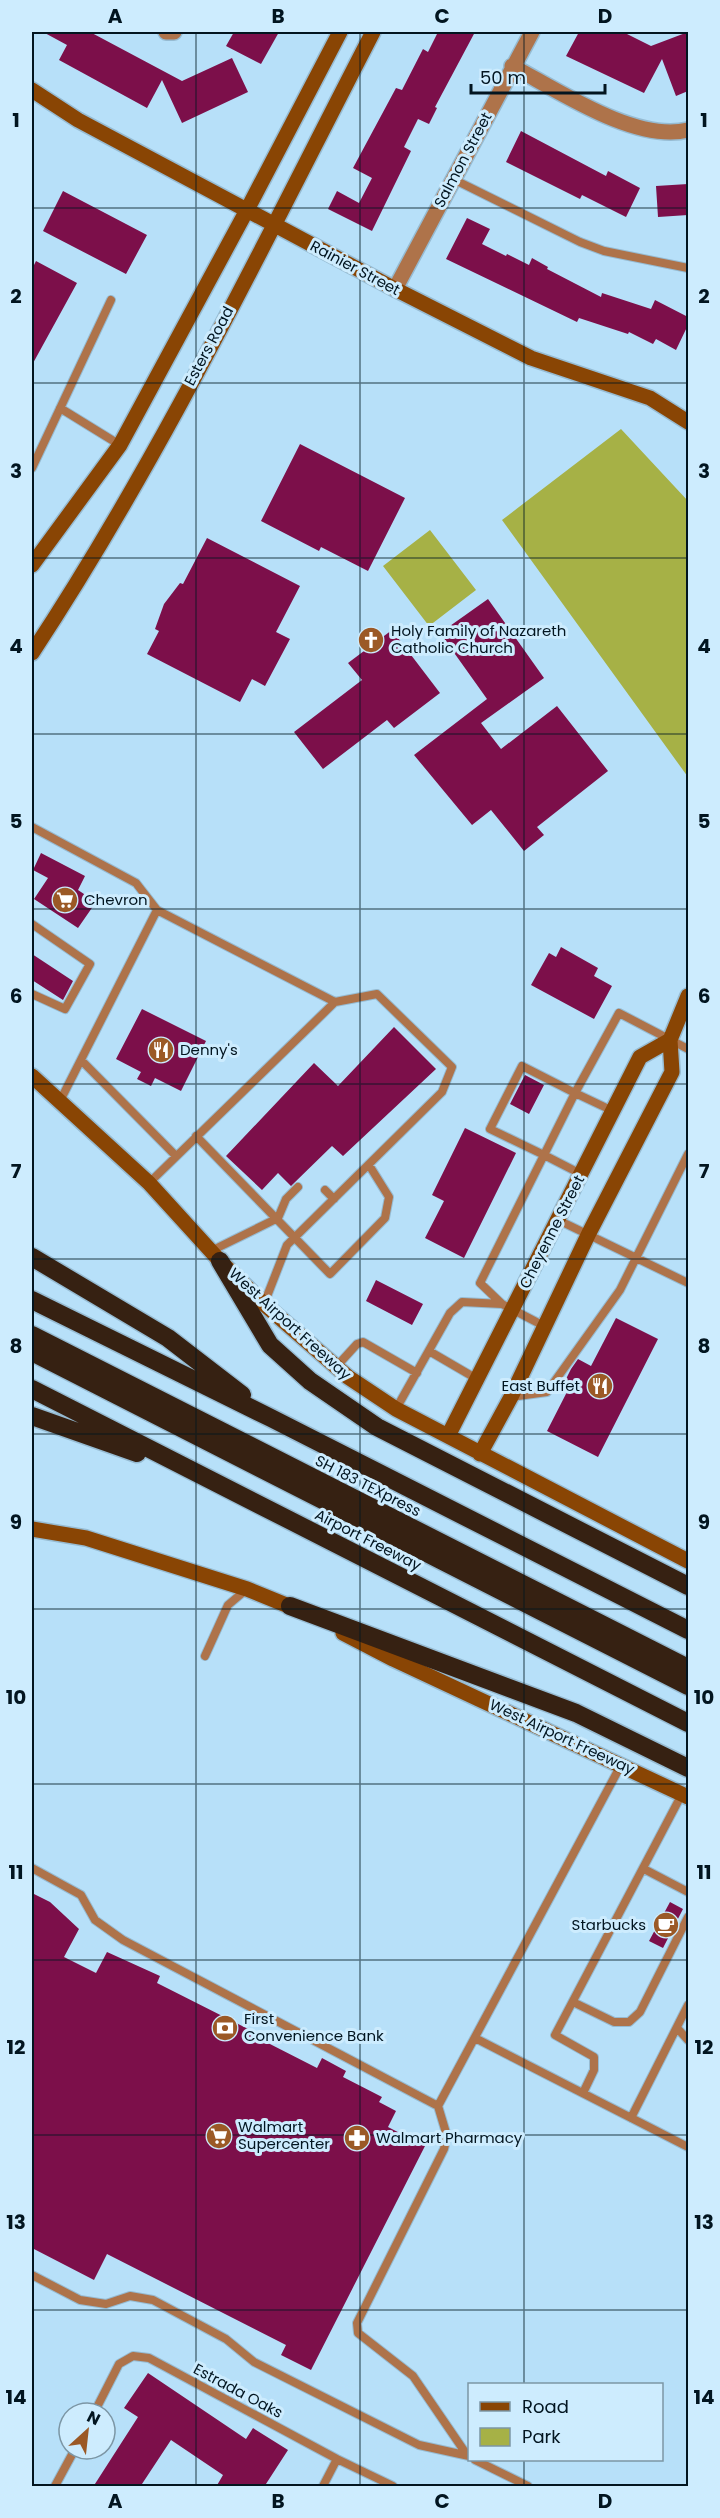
<svg xmlns="http://www.w3.org/2000/svg" width="720" height="2518" font-family="Poppins,sans-serif">
<style>
.green{fill:#a6b146}
.building{fill:#7c0f4a}
.lines{fill:none;stroke-linecap:round;stroke-linejoin:round}
.lane-casing{stroke:#96bbd2;stroke-width:10}
.street-casing{stroke:#96bbd2;stroke-width:18}
.secondary-casing{stroke:#96bbd2;stroke-width:18}
.highway-casing{stroke:#96bbd2;stroke-width:21}
.lane{stroke:#ae734a;stroke-width:8}
.street{stroke:#ae734a;stroke-width:15}
.secondary{stroke:#894504;stroke-width:15}
.highway{stroke:#362112;stroke-width:18}
.grid{fill:none;stroke:#021520;stroke-width:1.5;stroke-opacity:0.55}
.labels{text-anchor:middle;stroke-width:6;stroke-linejoin:round;paint-order:stroke}
.street-label{font-size:15px;fill:#021520;stroke:#cdecfe}
.poi-label{font-size:15px;fill:#021520;stroke:#cdecfe;text-anchor:start}
.neatline{fill:none;stroke:#021520;stroke-width:2}
.grid-label{font-size:20px;text-anchor:middle;font-weight:bold;fill:#021520}
</style>
<rect width="100%" height="100%" fill="#b7e0f9"/>
<path class="green" d="M621,429l67,72v276l-186,-257z
M430,530l46,60 -47,36 -46,-60z"/>
<path class="building" d="M43,32h47l92,49 50,-23 16,34 -66,31 -20,-43 -15,28 -88,-48 8,-15z
M234,32h45l-18,32 -35,-18z
M438,32h37l-40,75 2,1 -8,16 -11,-5 -14,28 7,4 -39,80 -44,-22 9,-18 22,12 13,-25 -19,-10 43,-80 6,2 21,-41 5,3z
M579,32h44l28,14 37,-14v59l-12,5 -14,-37 -18,34 -78,-37z
M521,131l85,45 2,-5 32,17 -14,29 -44,-22 -2,4 -74,-37z
M688,184v31l-30,2 -2,-31z
M63,191l84,44 -21,39 -83,-43z
M467,218l23,11 -8,15 24,12 1,-2 22,11 3,-7 16,9 -1,2 54,28 1,-4 49,16 4,-9 33,17v8l-12,25 -20,-11 -3,5 -24,-12 -1,2 -49,-16 -2,4 -131,-63z
M36,261l41,22 -45,82v-96z
M300,444l105,54 -37,73 -47,-24 -2,4 -58,-30z
M207,538l93,48 -24,46 14,7 -25,47 -13,-7 -12,23 -93,-48 12,-23 -4,-2 9,-25 16,-21 3,1z
M488,599l56,79 -63,45 20,26 56,-43 51,65 -71,56 7,8 -20,16 -33,-41 -19,15 -58,-70 73,-56 -47,-66z
M392,630l48,63 -46,35 -7,-8 -64,49 -29,-37 68,-52 -14,-17z
M41,853l44,23 -7,14 18,12 -18,26 -44,-29 14,-21 -15,-8z
M561,947l37,21 -4,8 18,10 -18,33 -63,-34 18,-32 7,4z
M32,954l41,27 -10,19 -31,-20z
M142,1009l64,32 -25,50 -26,-13 -4,8 -14,-7 4,-7 -25,-13z
M394,1027l42,42 -93,87 -11,-10 -41,40 -13,-13 -16,17 -36,-34 88,-93 24,23z
M525,1075l19,10 -15,29 -19,-10z
M465,1128l51,25 -52,105 -39,-20 19,-37 -12,-6z
M376,1280l47,24 -11,21 -46,-24z
M616,1318l42,21 -60,118 -51,-26 22,-43 -6,-3 8,-16 7,-10 13,7z
M32,1893l18,9 29,27 -15,28 32,16 11,-21 53,24 -3,7 111,56 -2,3 51,26 5,-10 24,13 -3,6 39,20 -3,5 17,9 -8,16 37,19 -114,224 -30,-15 5,-10 -179,-91 -13,26 -62,-32z
M670,1902l13,7 -20,39 -14,-7z
M148,2373l98,66 7,-11 35,22 -24,37h-48l7,-12 -52,-35 -31,47h-47l45,-70 -14,-9z"/>
<g class="lines">
<g class="lane-casing">
<path id="lane" d="M453,179l127,63 24,9 84,17
M60,408l60,37
M32,468l79,-168
M32,827l104,56 21,27
M32,924l58,40 -25,45 -33,-15
M81,1060l95,96
M60,1101l97,-191 178,92
M196,1136l134,138 55,-56 4,-21 -20,-32
M581,1174l-37,-19 31,-62 38,18
M149,1183l186,-181 42,-8 75,73 -10,25 -155,153 -23,59
M325,1190l9,9
M558,1220l130,63
M211,1251l67,-33 8,-19 12,-12
M502,1304l-22,-21 64,-128 -54,-26 32,-63 53,27 44,-80 69,36
M429,1351l48,28
M336,1367l21,-23 6,-2 54,31
M511,1397l36,-5 73,-102 68,-136
M396,1409l54,-96 12,-11 40,2 44,23
M205,1656l23,-51 19,-16
M32,1868l49,27 14,25 28,20 315,166
M644,1869l44,23
M573,2002l41,20h15l11,-10 48,-95
M677,2028l11,12
M475,2038l213,109
M583,2093l11,-23v-13l-39,-22 127,-241
M631,2118l57,-113
M32,2275l48,25 26,4 24,-8 23,4 73,39 28,23 165,83 50,11
M94,2413l25,-49 14,-8 16,2 188,101 56,27
M467,2455l-54,-79 -55,-43 -1,-10 87,-174 3,-13 -9,-30 183,-341
M475,2460l53,26
M55,2486l20,-37
M323,2486l14,-27"/>
</g>
<g class="street-casing">
<path id="street" d="M166,32h8
M512,66c47,25 124,77 176,64
M395,289l137,-257"/>
</g>
<g class="secondary-casing">
<path id="secondary" d="M32,90l46,30 317,169 136,69 119,40 38,24
M32,565l88,-120 127,-235 93,-178
M32,653c130,-197 233,-412 341,-621
M32,1076l117,107 71,78 44,43 84,73 48,32 292,152
M448,1436l192,-379 30,-17
M480,1454l31,-57 78,-164 83,-161 -2,-32 18,-44
M32,1529l54,9 161,51 54,22
M343,1633l50,26 295,138"/>
</g>
<g class="highway-casing">
<path id="highway" d="M32,1257l136,81 74,57
M220,1261l50,84 40,36 67,46 311,159
M32,1300l239,118 417,212
M32,1335l656,333
M32,1352l656,334
M32,1389l656,334
M32,1416l105,37
M290,1606l286,107 112,55"/>
</g>
<use href="#lane" class="lane"/>
<use href="#street" class="street"/>
<use href="#secondary" class="secondary"/>
<use href="#highway" class="highway"/>
</g>
<path class="grid" d="M196,32v2454M360,32v2454M524,32v2352M32,208h656M32,383h656M32,558h656M32,734h656M32,909h656M32,1084h656M32,1259h656M32,1434h656M32,1609h656M32,1784h656M32,1960h656M32,2135h656M32,2310h656M524,2460v26"/>
<defs>
<g id="church-disc" transform="scale(1.35)"><circle r="9.5" fill="#9b5926" stroke="#cdecfe"/><path d="M-1.2-6h2.4v3.5h3.3v2.4h-3.3V6h-2.4V-.1h-3.3v-2.4h3.3Z" fill="#fff"/></g>
<g id="supermarket-disc" transform="scale(1.35)"><circle r="9.5" fill="#9b5926" stroke="#cdecfe"/><path d="M-6-5.5h2.5l.6 2H6L4.5 2H-2.5L-4.4-4H-6ZM-1.5 3.2a1.3 1.3 0 1 0 .1 0ZM3 3.2a1.3 1.3 0 1 0 .1 0Z" fill="#fff"/></g>
<g id="restaurant-disc" transform="scale(1.35)"><circle r="9.5" fill="#9b5926" stroke="#cdecfe"/><path d="M-5-6h1v4h1v-4h1v4h1v-4h1v5L-1.5 .5V6h-2V.5L-5-1ZM5-6V6H3V1.5H1.5Q1.5-4 5-6Z" fill="#fff"/></g>
<g id="cafe-disc" transform="scale(1.35)"><circle r="9.5" fill="#9b5926" stroke="#cdecfe"/><path d="M-5.5-4.5H6V0H3Q3 3.5 0 3.5H-2.5Q-5.5 3.5-5.5 0ZM3-3.2v2h1.7v-2ZM-6 4.5H4V6H-6Z" fill="#fff"/></g>
<g id="bank-disc" transform="scale(1.35)"><circle r="9.5" fill="#9b5926" stroke="#cdecfe"/><path d="M-6-4H6V4H-6ZM0-2.3a2.3 2.3 0 1 0 0 4.6a2.3 2.3 0 1 0 0-4.6Z" fill="#fff"/></g>
<g id="pharmacy-disc" transform="scale(1.35)"><circle r="9.5" fill="#9b5926" stroke="#cdecfe"/><path d="M-2-6h4v4h4v4h-4v4h-4v-4h-4v-4h4Z" fill="#fff"/></g>
</defs>
<g fill-rule="evenodd">
<use href="#church-disc" x="371" y="640"/>
<use href="#supermarket-disc" x="65" y="900"/>
<use href="#restaurant-disc" x="161" y="1050"/>
<use href="#restaurant-disc" x="600" y="1386"/>
<use href="#cafe-disc" x="666" y="1925"/>
<use href="#bank-disc" x="225" y="2028"/>
<use href="#supermarket-disc" x="219" y="2136"/>
<use href="#pharmacy-disc" x="357" y="2138"/>
</g>
<g class="labels">
<g class="street-label">
<text transform="translate(463 160) rotate(-62)" y="5">Salmon Street</text>
<text transform="translate(355 268) rotate(28)" y="5">Rainier Street</text>
<text transform="translate(209 346) rotate(-62)" y="5">Esters Road</text>
<text transform="translate(552 1232) rotate(-63)" y="5">Cheyenne Street</text>
<text transform="translate(290 1324) rotate(42)" y="5">West Airport Freeway</text>
<text transform="translate(368 1486) rotate(27)" y="5">SH 183 TEXpress</text>
<text transform="translate(368 1540) rotate(27)" y="5">Airport Freeway</text>
<text transform="translate(562 1737) rotate(25)" y="5">West Airport Freeway</text>
<text transform="translate(238 2391) rotate(28)" y="5">Estrada Oaks</text>
</g>
<g class="poi-label">
<text x="391" y="636">Holy Family of Nazareth<tspan x="391" dy="17">Catholic Church</tspan></text>
<text x="84" y="905">Chevron</text>
<text x="180" y="1055">Denny's</text>
<text x="580" y="1391" text-anchor="end">East Buffet</text>
<text x="646" y="1930" text-anchor="end">Starbucks</text>
<text x="244" y="2024">First<tspan x="244" dy="17">Convenience Bank</tspan></text>
<text x="238" y="2132">Walmart<tspan x="238" dy="17">Supercenter</tspan></text>
<text x="376" y="2143">Walmart Pharmacy</text>
</g>
</g>
<rect width="720" height="2518" fill="none" stroke="#cdecfe" stroke-width="66"/>
<rect x="468" y="2383" width="195" height="78" fill="#cdecfe" stroke="#7c96a5" stroke-width="1.5"/>
<rect x="480" y="2402" width="30" height="9" fill="#894504" stroke="#7c96a5" stroke-width="1.5"/>
<text x="522" y="2413" font-size="18" fill="#021520">Road</text>
<rect x="480" y="2428" width="30" height="18" fill="#a6b146" stroke="#7c96a5" stroke-width="1.5"/>
<text x="522" y="2443" font-size="18" fill="#021520">Park</text>
<g transform="translate(87 2431) rotate(27)"><circle r="28" fill="#cdecfe" stroke="#7c96a5" stroke-width="1.5"/>
<path d="M0-4.5L10 22L0 15L-10 22Z" fill="#9b5926"/>
<text y="-9" font-size="16" font-weight="bold" text-anchor="middle" fill="#021520">N</text>
</g>
<path d="M471 84v9h134v-9" fill="none" stroke="#021520" stroke-width="3"/>
<text x="480" y="84" font-size="18" fill="#021520" stroke="#cdecfe" stroke-width="4.5" paint-order="stroke">50 m</text>
<rect x="33" y="33" width="654" height="2452" class="neatline"/>
<g class="grid-label">
<text x="115" y="23">A</text>
<text x="278" y="23">B</text>
<text x="442" y="23">C</text>
<text x="605" y="23">D</text>
<text x="16" y="127">1</text>
<text x="704" y="127">1</text>
<text x="16" y="303">2</text>
<text x="704" y="303">2</text>
<text x="16" y="478">3</text>
<text x="704" y="478">3</text>
<text x="16" y="653">4</text>
<text x="704" y="653">4</text>
<text x="16" y="828">5</text>
<text x="704" y="828">5</text>
<text x="16" y="1003">6</text>
<text x="704" y="1003">6</text>
<text x="16" y="1178">7</text>
<text x="704" y="1178">7</text>
<text x="16" y="1353">8</text>
<text x="704" y="1353">8</text>
<text x="16" y="1529">9</text>
<text x="704" y="1529">9</text>
<text x="16" y="1704">10</text>
<text x="704" y="1704">10</text>
<text x="16" y="1879">11</text>
<text x="704" y="1879">11</text>
<text x="16" y="2054">12</text>
<text x="704" y="2054">12</text>
<text x="16" y="2229">13</text>
<text x="704" y="2229">13</text>
<text x="16" y="2404">14</text>
<text x="704" y="2404">14</text>
<text x="115" y="2508">A</text>
<text x="278" y="2508">B</text>
<text x="442" y="2508">C</text>
<text x="605" y="2508">D</text>
</g>
</svg>
